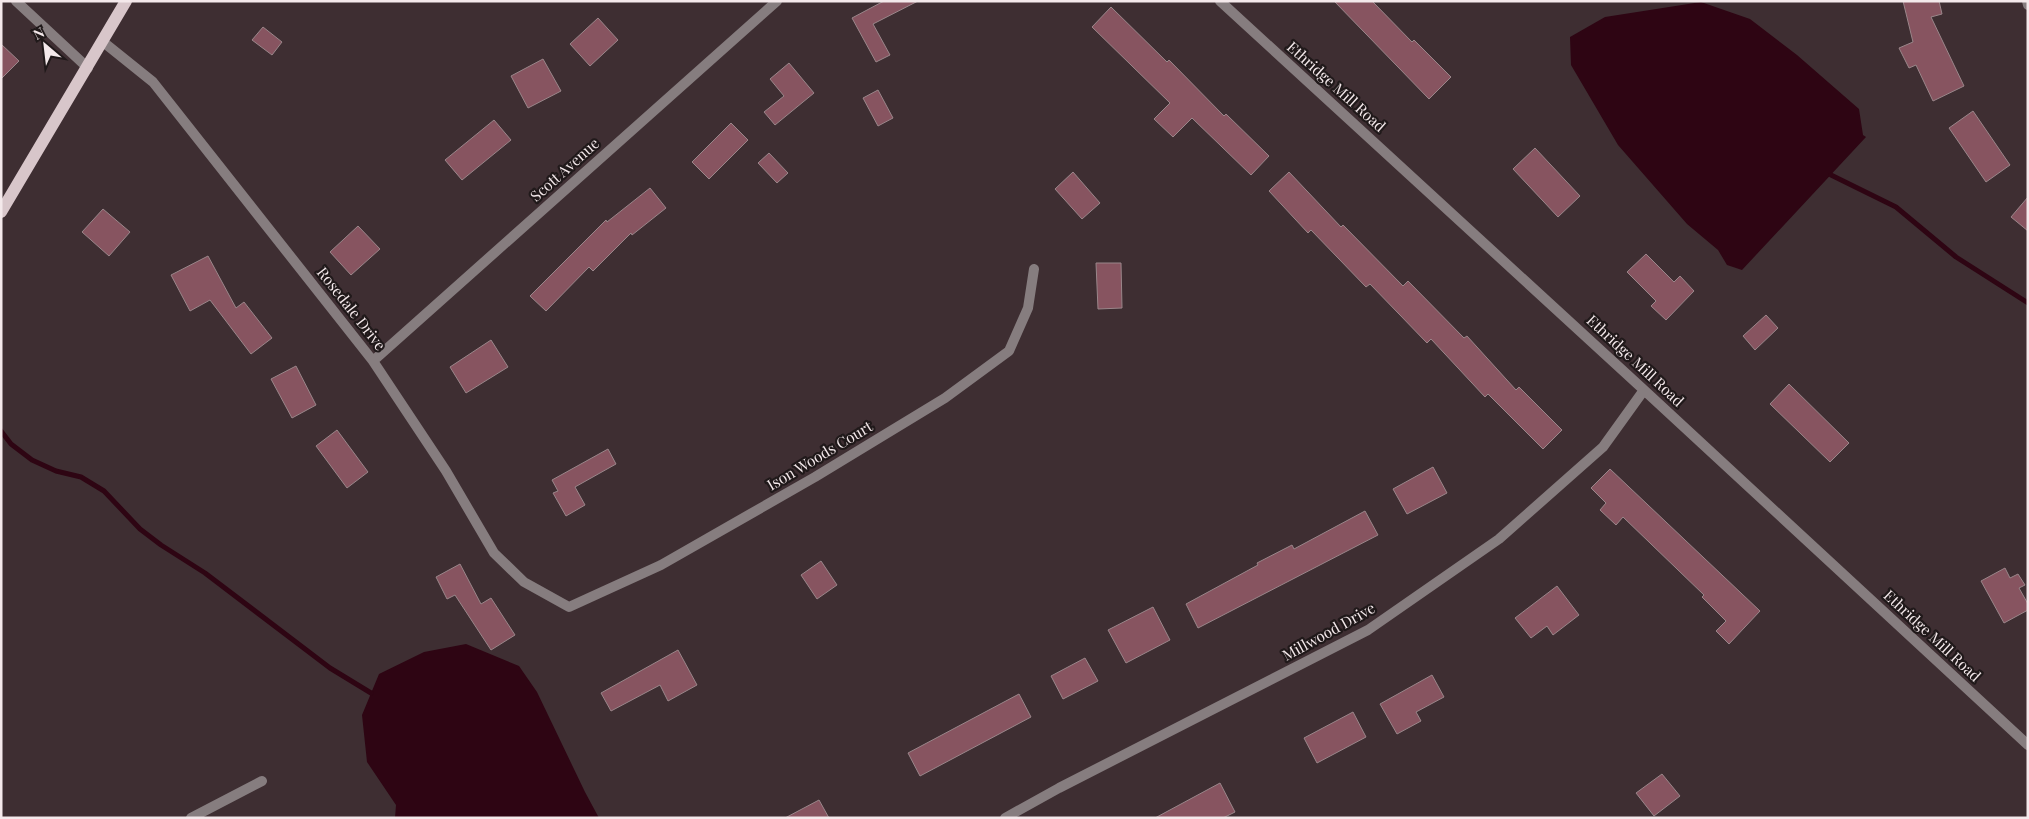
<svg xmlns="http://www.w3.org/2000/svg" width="2029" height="819" font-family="'Playfair Display',serif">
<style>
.water{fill:#2e0513}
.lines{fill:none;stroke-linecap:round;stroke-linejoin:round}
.stream{stroke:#2e0513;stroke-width:5}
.building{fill:#875460;stroke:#9a868a}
.minor{stroke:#867d7f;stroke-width:10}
.primary{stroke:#d8c6ca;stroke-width:12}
.labels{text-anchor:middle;stroke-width:4.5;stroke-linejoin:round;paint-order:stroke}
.street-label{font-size:15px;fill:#f4e9eb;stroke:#20191a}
</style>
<rect width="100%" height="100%" fill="#3e2e32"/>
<path class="water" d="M1701,2l49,17 47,36 62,54 4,26 3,2 -124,133 -15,-5 -9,-15 -31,-26 -69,-79 -47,-80 -1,-28 35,-20z
M466,644l53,22 18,26 48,100 14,26h-204l1,-13 -29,-43 -5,-47 17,-41 45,-22z"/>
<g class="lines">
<path class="stream" d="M1831,175l65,32 60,50 72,46
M1,431l10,13 21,16 24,11 25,6 23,14 36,38 21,16 44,28 125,95 41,25"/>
</g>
<path class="building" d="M884,1h34l-45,23 17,31 -14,7 -24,-44z
M1334,1h38l40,41 2,-2 37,37 -22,22z
M1903,1h36l3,13 -11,3 33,69 -31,15 -17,-36 -7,3 -10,-20 14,-6z
M1111,7l56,55 2,-2 55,56 2,-2 43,42 -18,19 -59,-57 -19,19 -19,-18 16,-16 -78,-76z
M598,18l20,22 -28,26 -20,-22z
M263,27l19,15 -10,13 -20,-15z
M1,44l18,17 -18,18z
M543,59l18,32 -33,17 -17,-32z
M789,63l25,30 -39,32 -11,-13 20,-16 -14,-17z
M878,90l15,28 -15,8 -15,-28z
M1973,111l37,54 -24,17 -37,-54z
M494,120l17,20 -49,40 -17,-20z
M731,123l17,17 -39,39 -17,-17z
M1535,148l45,48 -22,21 -45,-48z
M769,153l19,20 -11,10 -19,-20z
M1073,172l27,31 -18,16 -27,-30z
M1289,172l52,55 2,-2 60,61 5,-5 56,57 3,-2 49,54 3,-3 43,43 -19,19 -55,-55 -3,3 -54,-58 -4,4 -57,-59 -4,3 -55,-57 -3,3 -39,-42z
M650,188l16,20 -34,27 -1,-2 -38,38 -4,-4 -43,44 -16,-15 76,-76 1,2z
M2028,197v34l-17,-14z
M103,209l27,23 -21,24 -27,-24z
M358,226l22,23 -29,26 -21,-23z
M1646,254l28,28 6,-6 14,15 -28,29 -15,-14 5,-5 -29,-29z
M208,256l28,52 8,-6 28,36 -21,16 -41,-54 -20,11 -19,-36z
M1096,263h25l1,45 -24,1z
M1766,315l12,13 -23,22 -12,-14z
M491,340l17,27 -42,26 -16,-26z
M296,366l20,39 -24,13 -21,-39z
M1789,384l60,59 -19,19 -60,-58z
M337,430l31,42 -21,16 -31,-42z
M608,449l8,15 -41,23 10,18 -19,11 -13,-23 5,-2 -6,-11z
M1433,467l14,26 -40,21 -14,-25z
M1610,469l150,142 -31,33 -13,-13 10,-10 -24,-24 2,-2 -81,-78 -7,8 -16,-15 6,-7 -15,-15z
M1365,511l13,24 -180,93 -12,-24 72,-39 -1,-2 35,-18 2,4z
M821,561l16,24 -20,14 -16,-24z
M460,564l21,40 10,-6 24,37 -24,15 -36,-55 -8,4 -11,-22z
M2005,568l5,10 8,-4 7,11 -6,3 9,16v6l-24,13 -23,-42z
M1557,586l22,29 -26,20 -6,-9 -16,12 -16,-20z
M1153,607l17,33 -44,23 -18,-33z
M678,650l19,35 -29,16 -8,-16 -49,26 -10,-18z
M1085,658l13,23 -35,18 -12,-23z
M1432,675l12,22 -28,15 5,9 -24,13 -17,-30z
M1019,694l12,23 -111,59 -12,-23z
M1353,712l13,25 -49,26 -13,-25z
M1662,774l18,22 -26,20 -18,-23z
M1220,783l15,29 -12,6h-68z
M819,800l10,18h-44z"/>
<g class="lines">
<path class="minor" d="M16,1l72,67
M1220,1l424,389 384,355
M2027,1l1,4
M102,41l51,41 220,279 73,110 48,82 30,29 45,25 92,-42 154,-88 130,-79 64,-47 19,-43 6,-39
M373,361l404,-360
M191,818l71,-37
M1005,818l54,-30 309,-158 131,-91 104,-92 41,-57"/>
<path class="primary" d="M1,212l125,-211"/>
</g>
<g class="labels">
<g class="street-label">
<text transform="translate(1336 87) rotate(42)" y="5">Ethridge Mill Road</text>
<text transform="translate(565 170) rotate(-42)" y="5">Scott Avenue</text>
<text transform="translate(351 309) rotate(52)" y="5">Rosedale Drive</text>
<text transform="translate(1635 361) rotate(43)" y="5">Ethridge Mill Road</text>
<text transform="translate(820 456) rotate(-31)" y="5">Ison Woods Court</text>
<text transform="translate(1329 632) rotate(-29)" y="5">Millwood Drive</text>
<text transform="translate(1932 636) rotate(43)" y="5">Ethridge Mill Road</text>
</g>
</g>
<rect width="2029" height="819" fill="none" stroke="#f4e9eb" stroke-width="5"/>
<g transform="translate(45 45) rotate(332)" stroke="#20191a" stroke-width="4" paint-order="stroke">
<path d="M0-4L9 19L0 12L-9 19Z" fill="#f4e9eb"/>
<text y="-8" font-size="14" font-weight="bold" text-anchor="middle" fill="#f4e9eb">N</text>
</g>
</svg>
